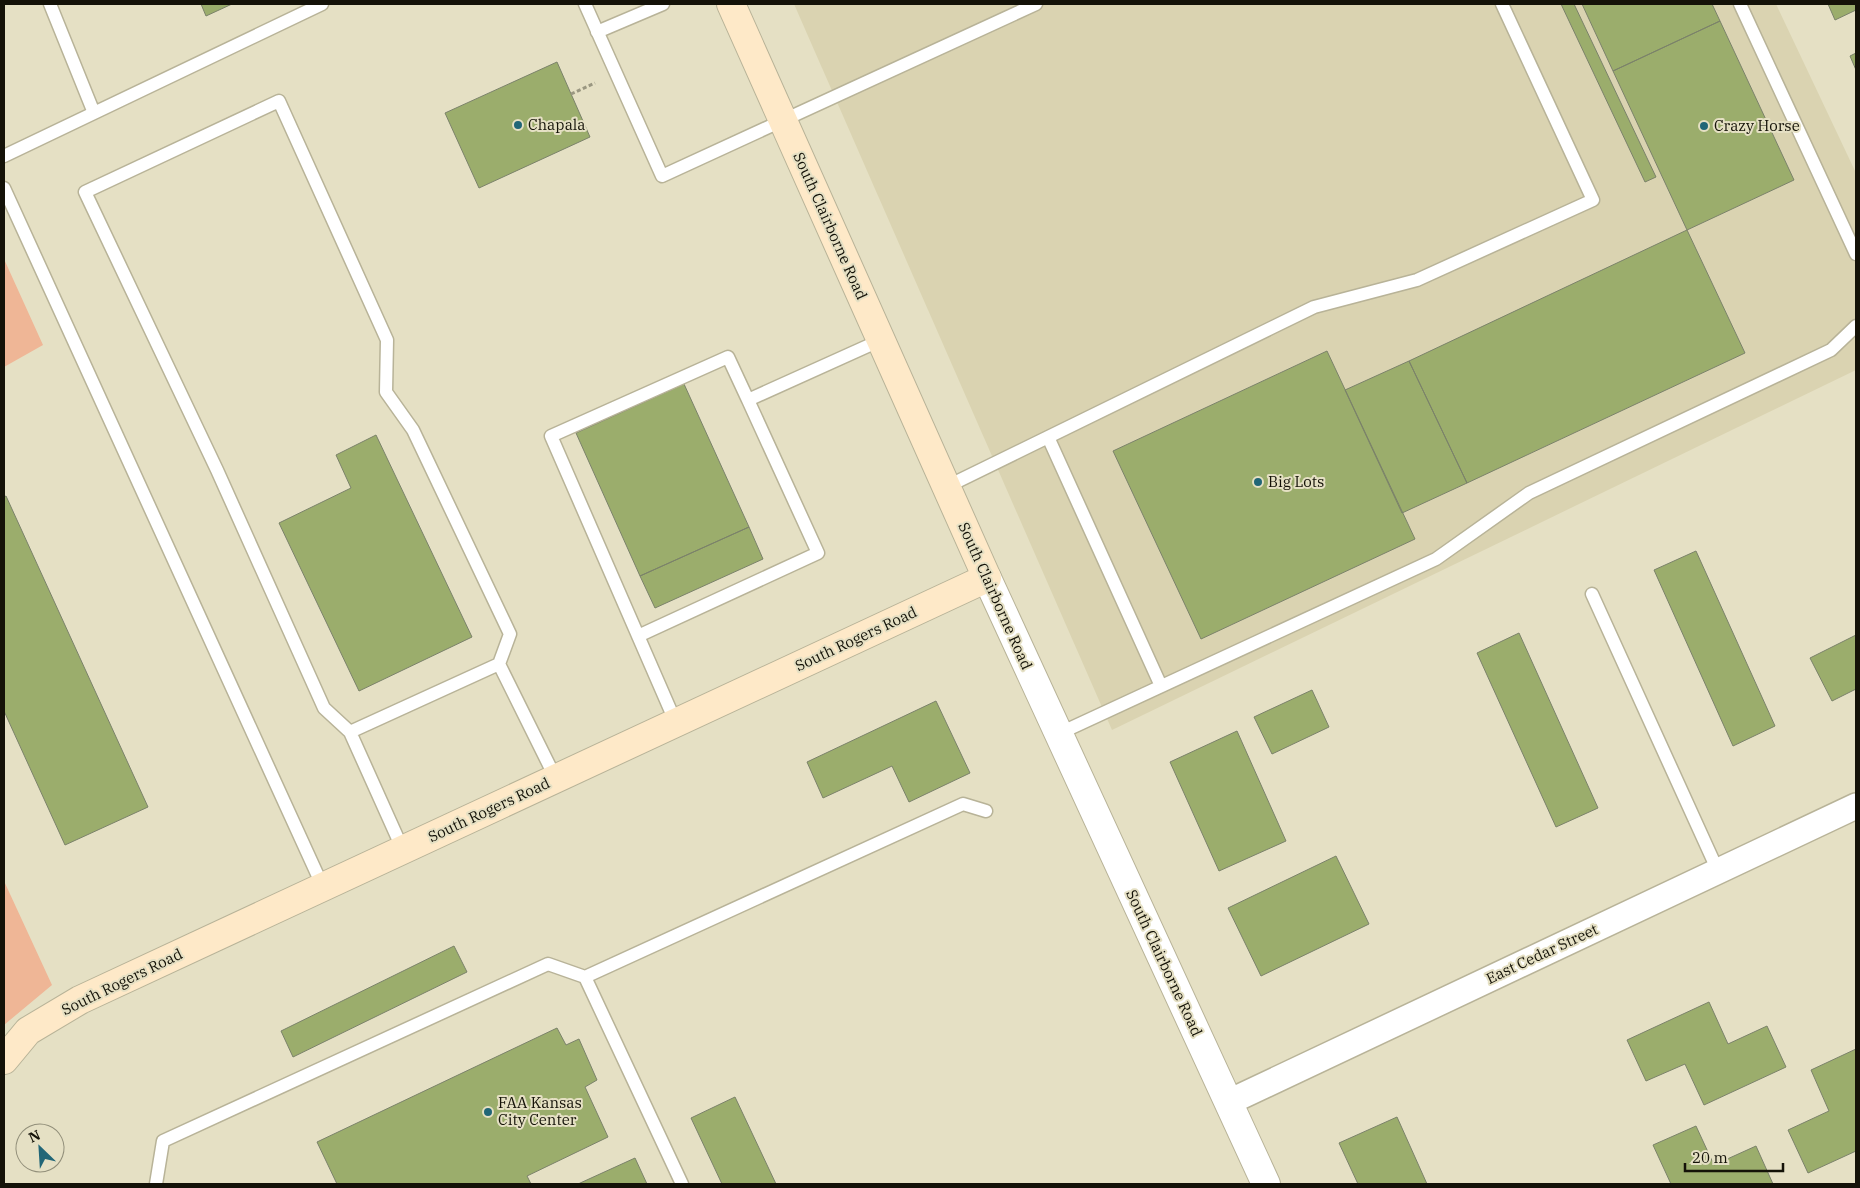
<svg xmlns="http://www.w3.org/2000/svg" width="1860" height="1188" font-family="'IBM Plex Serif',serif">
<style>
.built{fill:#dad3b1}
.green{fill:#efb696}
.building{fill:#9bad6c;stroke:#7b826a}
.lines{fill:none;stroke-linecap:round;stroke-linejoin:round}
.service-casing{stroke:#b8b398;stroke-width:15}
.minor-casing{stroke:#b8b398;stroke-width:28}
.tertiary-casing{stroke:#b8b398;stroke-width:30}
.secondary-casing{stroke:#b8b398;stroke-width:30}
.path{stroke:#9a9781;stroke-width:3;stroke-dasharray:4 2.5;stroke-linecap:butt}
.service{stroke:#fff;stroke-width:12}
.minor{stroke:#fff;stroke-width:25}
.tertiary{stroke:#fff;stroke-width:28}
.secondary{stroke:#fee9c8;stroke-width:28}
.poi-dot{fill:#216677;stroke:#e5e0c4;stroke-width:2}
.labels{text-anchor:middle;stroke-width:4;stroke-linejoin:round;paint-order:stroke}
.poi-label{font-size:15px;fill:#141208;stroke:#e5e0c4;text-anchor:start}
.street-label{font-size:15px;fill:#141208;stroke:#e5e0c4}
</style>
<rect width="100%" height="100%" fill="#e5e0c4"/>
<path class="built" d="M794,4h982l80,169v197l-744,360z"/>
<path class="green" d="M4,259l39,86 -39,22z
M4,881l48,104 -48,40z"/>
<path class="building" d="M201,4h31l-26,12z
M1561,4h13l82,173 -11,5z
M1582,4h130l8,17 -107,50z
M1828,4h28v6l-21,10z
M1720,21l74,159 -107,50 -74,-159z
M1856,53v17l-6,-14z
M557,62l33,75 -111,51 -34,-75z
M1687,230l58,123 -278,130 -58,-122z
M1327,351l88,188 -214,100 -88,-188z
M1409,361l58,122 -65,30 -57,-123z
M684,384l65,143 -109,49 -64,-143z
M376,435l96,202 -113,54 -80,-168 72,-35 -15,-33z
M6,496l142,311 -83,38 -61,-134v-214z
M749,527l14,32 -108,49 -15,-32z
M1696,551l79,175 -42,20 -79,-176z
M1519,633l79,175 -42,19 -79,-174z
M1856,635v54l-24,12 -22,-43z
M1312,690l17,37 -57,27 -18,-37z
M936,701l34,72 -61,29 -17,-36 -69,32 -16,-36z
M1237,731l49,110 -67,30 -49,-109z
M1336,856l33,68 -108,52 -33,-68z
M454,946l13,26 -174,85 -12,-26z
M1709,1002l19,42 39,-18 19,41 -82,38 -19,-41 -39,17 -19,-41z
M557,1028l9,17 13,-6 18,41 -12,7 23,50 -81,39 4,8h-194l-20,-42z
M1856,1049v102l-48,22 -20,-43 41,-19 -18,-41z
M735,1097l41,87h-54l-31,-66z
M1397,1117l30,67h-69l-19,-41z
M1696,1126l18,39 42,-19 17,38h-102l-18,-39z
M635,1158l12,26h-69z"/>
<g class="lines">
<g class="service-casing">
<path id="service" d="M50,4l44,109
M585,4l77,172 374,-172
M1740,4l116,250
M597,32l66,-28
M4,156l318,-152
M4,188l319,699
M1048,437l113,249
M946,487l368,-180 103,-27 176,-80 -91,-196
M1592,594l126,277
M638,636l180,-83 -70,-153
M676,723l-125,-287 177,-79 20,43 133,-60
M350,732l149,-68
M1058,734l378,-175 93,-66 302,-143 25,-24
M403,850l-53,-118 -26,-24 -107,-238 -132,-278 194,-91 108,239 -1,52 27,38 97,204 -11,30 57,115
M585,977l378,-173 23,7
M156,1184l7,-43 385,-177 37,13 97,207"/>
</g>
<g class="minor-casing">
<path id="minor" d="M1229,1102l627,-296"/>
</g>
<g class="tertiary-casing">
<path id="tertiary" d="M987,578l279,606"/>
</g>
<g class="secondary-casing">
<path id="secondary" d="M4,1060l24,-29 52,-31 907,-422 -256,-574"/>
</g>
<path class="path" d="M571,94l24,-11"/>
<use href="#service" class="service"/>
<use href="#minor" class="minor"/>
<use href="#tertiary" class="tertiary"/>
<use href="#secondary" class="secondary"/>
</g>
<g class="poi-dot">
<circle cx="518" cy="125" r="5"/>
<circle cx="1704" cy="126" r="5"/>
<circle cx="1258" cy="482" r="5"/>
<circle cx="488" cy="1112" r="5"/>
</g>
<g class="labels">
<g class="poi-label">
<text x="528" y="130">Chapala</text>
<text x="1714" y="131">Crazy Horse</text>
<text x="1268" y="487">Big Lots</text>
<text x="498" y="1108">FAA Kansas<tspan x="498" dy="17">City Center</tspan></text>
</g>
<g class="street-label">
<text transform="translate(830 226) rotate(66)" y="5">South Clairborne Road</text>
<text transform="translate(995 596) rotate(66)" y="5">South Clairborne Road</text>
<text transform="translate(856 639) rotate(-25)" y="5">South Rogers Road</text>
<text transform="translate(489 810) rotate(-25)" y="5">South Rogers Road</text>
<text transform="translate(1542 954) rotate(-25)" y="5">East Cedar Street</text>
<text transform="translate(1164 963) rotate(65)" y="5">South Clairborne Road</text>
<text transform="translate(122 982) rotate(-26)" y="5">South Rogers Road</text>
</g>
</g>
<rect width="1860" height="1188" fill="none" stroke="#141208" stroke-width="10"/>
<g transform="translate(40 1148) rotate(335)"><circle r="24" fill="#e5e0c4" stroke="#918e79"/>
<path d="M0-4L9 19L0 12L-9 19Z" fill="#216677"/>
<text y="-8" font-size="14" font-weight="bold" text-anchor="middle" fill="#141208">N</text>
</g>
<path d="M1685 1163v8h98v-8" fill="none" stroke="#141208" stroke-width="2.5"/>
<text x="1692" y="1163" font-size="15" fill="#141208" stroke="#e5e0c4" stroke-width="4" paint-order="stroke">20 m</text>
</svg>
